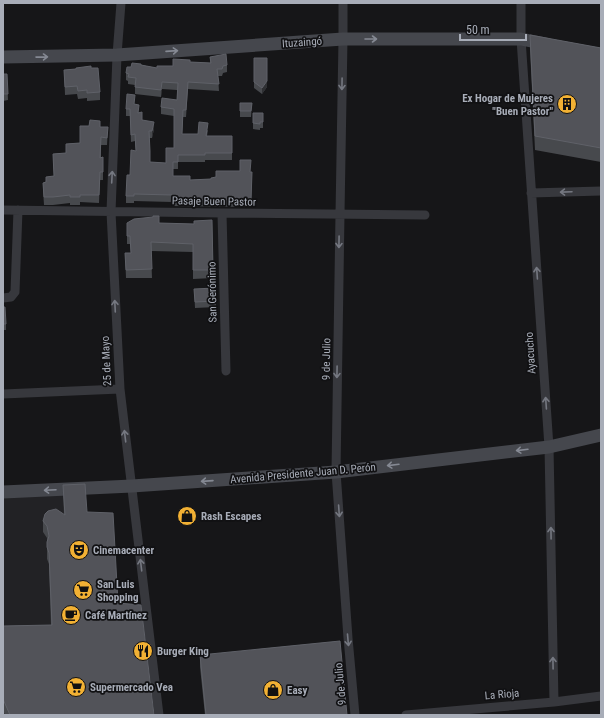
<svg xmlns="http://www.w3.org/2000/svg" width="604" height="718" font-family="'Roboto Condensed',sans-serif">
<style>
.built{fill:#222225}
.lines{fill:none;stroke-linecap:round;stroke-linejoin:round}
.street{stroke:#37383d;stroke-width:9}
.secondary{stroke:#45474d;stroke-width:13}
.wall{fill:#47494d}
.shaded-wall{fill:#2f3033}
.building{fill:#525359;stroke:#5f6168}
.oneway{stroke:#858993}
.oneway2{stroke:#757881}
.labels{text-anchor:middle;stroke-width:3.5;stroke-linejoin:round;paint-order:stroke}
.street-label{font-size:11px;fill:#a8adb8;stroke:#111113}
.poi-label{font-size:11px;font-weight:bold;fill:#a8adb8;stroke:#111113;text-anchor:start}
</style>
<rect width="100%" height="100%" fill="#161618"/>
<path class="built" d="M63,494l24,30 32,91 25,2 9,98h-148l-2,-4v-214z"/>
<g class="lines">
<path class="street" d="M121,3l-4,52 -6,157 9,177 39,326
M343,3v36l-3,175 -4,258 12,166 7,77
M521,3v36l28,408 5,255
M531,193l70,-2
M3,210l219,3 203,2
M222,213l4,158
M3,298l8,-1 4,-5 3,-82
M3,394l117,-5
M406,715l148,-13 47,-6"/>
<path class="secondary" d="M3,57l114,-2 226,-16h178l25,5
M3,492l129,-6 204,-14 213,-25 52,-12"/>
</g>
<path class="wall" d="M530,35l71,13v114l-66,-12 -5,-101z
M210,57l17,8v7l-4,1 -1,3h-4l1,15 -31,-2 -2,28h-3l-1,17h16l10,-4 -1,6h25v24h-27v2h-27v7h-5v7l17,4 21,-1 5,-2 36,-5 -1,35 -79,-1v-4l-38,-1v2h-8v-7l10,-45 -1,-10 -4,1 -1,-26h-4v-7l8,-5 8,16 12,9 -2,9h-3l1,24 16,1 8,-15v-32l-13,-2v-7l16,-7v-10l-15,-1 -1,8 -26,-3v-9l-7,-1v-3l-2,-1v-7l5,-6 10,-2 16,3 16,-2 17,-4 20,1z
M254,58l13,29 -5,7 -8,-6z
M91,68l9,24v8l-13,1v-3l-9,1 -1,-5 -12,1 -1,-25z
M3,74h4l1,26 -5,1z
M240,103h12l-1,14h-11z
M253,113h10v15h-3v2l-7,-1z
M100,127h8l-1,18h-6v13l2,-1v23h-3l-1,23 -19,-1v3h-10v-2l-17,2h-9l-1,-15v-7l3,-1v-5l8,-1 -1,-22 13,-1v-9l14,-1z
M212,220l1,58 -20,1v-27l-42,-1 1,27h-26l-1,-25h6l-1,-9h-3v-21h32l35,1z
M194,289l22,12v6l-21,1z
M3,307l3,17v6h-3z
M63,485l24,27 31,91 36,112h-149l-2,-4v-85l48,-1 -2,-61 -2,-5v-21l-4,-6v-11l21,-6z
M200,655l147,60h-142l-5,-48z"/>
<path class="shaded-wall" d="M267,81v6l-5,7v-6z
M162,82v7l-1,8v-7z
M154,122v7l-2,9v-7z"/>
<path class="building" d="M530,35l71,13v100l-66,-12z
M226,54l1,11 -4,1 -1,3h-5l2,15 -31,-2 -2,28h-3l-1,24h16l1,-12 9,1 -2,13h26v17h-27v2h-27v7h-5v14h17v4l21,-1v-1l5,-1v-6h24v-11h11l-1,12h2l-1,28 -79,-1v-4l-38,-1v2h-8l1,-21h3l1,-25 5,1 -1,-17 -4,1 -1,-26h-4l1,-15 8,1 -1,9 5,1 -1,8 4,-1v8l12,2 -2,9h-3l1,20v11l16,1v-15h8v-39l-13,-2 1,-9 15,2 1,-17 -16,-1 -1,8 -26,-3 1,-9 -8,-1 1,-3 -3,-1 1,-6h4l1,-4 9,1v1l16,3v-2h16v-7l17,1v2l21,1 -1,-6z
M254,58h13v23l-5,7 -8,-6z
M91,66v2h7l2,24 -13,1v-3l-9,1 -1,-5 -12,1 -1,-17 12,-1v-1z
M3,74h4l1,20h-5z
M240,103h12l-1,8h-11z
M253,113h10v9h-3v2l-7,-1z
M90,120l10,1v6h8l-1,11 -6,-1 -1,21 3,-1v15h-3l-1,23h-19v2h-10v-2l-17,2h-9l-1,-14 3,-1v-5l8,-1 -1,-22 13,-1v-9l14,-1v-17h9z
M153,216h6v7l35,1v-3l18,-1 1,50h-20v-26l-42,-2 1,27 -26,1 -1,-17h6l-1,-17h-3v-13l7,-4 19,-2z
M215,288l1,13 -21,1 -1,-13z
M3,307h2l1,17h-3z
M85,484l2,28 26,1 5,90 23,2 13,110h-144l-7,-16v-73l49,-1 -3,-72 -2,-6v-5l2,-6 -2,-10 -4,-5 2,-7 3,-3 8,-2 9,6 -2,-30z
M340,641l7,74h-141l-6,-60z"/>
<defs><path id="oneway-shaft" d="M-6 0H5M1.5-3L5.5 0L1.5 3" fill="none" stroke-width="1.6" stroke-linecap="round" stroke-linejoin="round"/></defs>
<g class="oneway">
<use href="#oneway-shaft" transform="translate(371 39)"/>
<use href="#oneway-shaft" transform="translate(172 51) rotate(-4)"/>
<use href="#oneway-shaft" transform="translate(42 57) rotate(-1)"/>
<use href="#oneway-shaft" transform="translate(522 450) rotate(173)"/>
<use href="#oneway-shaft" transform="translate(393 465) rotate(173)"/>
<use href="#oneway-shaft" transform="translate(207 481) rotate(176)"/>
<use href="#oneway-shaft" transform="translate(50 490) rotate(177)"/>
</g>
<g class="oneway2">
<use href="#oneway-shaft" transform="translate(342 84) rotate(91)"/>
<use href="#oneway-shaft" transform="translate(112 177) rotate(-87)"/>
<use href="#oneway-shaft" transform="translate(566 192) rotate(178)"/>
<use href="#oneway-shaft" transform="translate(339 242) rotate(91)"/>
<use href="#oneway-shaft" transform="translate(537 273) rotate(-94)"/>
<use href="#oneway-shaft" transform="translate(115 306) rotate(-93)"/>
<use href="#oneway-shaft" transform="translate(337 372) rotate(91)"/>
<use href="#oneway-shaft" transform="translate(546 403) rotate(-94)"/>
<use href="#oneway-shaft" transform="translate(125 436) rotate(-97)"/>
<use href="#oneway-shaft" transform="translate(339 511) rotate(86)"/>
<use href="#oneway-shaft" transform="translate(551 533) rotate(-91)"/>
<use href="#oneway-shaft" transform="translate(141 565) rotate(-97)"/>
<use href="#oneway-shaft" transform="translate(348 640) rotate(85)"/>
<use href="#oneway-shaft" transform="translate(553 663) rotate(-91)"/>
</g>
<defs>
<g id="building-disc" transform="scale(1)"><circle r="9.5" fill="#f2b134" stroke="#111113"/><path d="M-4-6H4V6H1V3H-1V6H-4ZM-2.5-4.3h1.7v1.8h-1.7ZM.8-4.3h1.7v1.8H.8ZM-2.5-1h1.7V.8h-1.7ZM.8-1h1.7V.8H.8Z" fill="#111"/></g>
<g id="shop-disc" transform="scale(1)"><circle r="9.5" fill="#f2b134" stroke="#111113"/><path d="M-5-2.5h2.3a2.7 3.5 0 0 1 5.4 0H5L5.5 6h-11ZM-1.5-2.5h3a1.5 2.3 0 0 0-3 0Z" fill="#111"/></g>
<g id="theatre-disc" transform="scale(1)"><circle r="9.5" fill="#f2b134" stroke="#111113"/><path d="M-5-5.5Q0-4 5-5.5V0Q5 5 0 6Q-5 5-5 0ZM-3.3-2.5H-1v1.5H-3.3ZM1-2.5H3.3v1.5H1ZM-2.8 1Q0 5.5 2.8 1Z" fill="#111"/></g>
<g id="supermarket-disc" transform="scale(1)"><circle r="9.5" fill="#f2b134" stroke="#111113"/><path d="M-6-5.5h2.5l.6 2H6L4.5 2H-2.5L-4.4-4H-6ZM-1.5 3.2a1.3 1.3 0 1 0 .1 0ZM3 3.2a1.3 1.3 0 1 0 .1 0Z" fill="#111"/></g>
<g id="cafe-disc" transform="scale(1)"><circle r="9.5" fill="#f2b134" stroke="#111113"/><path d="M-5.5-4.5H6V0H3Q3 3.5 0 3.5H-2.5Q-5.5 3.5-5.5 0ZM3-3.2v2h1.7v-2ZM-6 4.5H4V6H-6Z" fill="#111"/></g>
<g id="restaurant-disc" transform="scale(1)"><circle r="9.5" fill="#f2b134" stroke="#111113"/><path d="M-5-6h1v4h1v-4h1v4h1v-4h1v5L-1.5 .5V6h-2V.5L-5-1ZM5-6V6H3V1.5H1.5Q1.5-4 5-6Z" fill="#111"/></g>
</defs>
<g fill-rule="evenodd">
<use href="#building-disc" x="567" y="104"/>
<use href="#shop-disc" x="187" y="516"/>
<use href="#theatre-disc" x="79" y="550"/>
<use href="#supermarket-disc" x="83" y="590"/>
<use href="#cafe-disc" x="71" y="615"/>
<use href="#restaurant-disc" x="143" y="651"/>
<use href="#supermarket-disc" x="76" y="687"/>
<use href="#shop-disc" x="273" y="690"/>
</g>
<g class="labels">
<g class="street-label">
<text transform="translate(302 42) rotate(-4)" y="4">Ituzaingó</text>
<text transform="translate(214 201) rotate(1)" y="4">Pasaje Buen Pastor</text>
<text transform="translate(212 292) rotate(-91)" y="4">San Gerónimo</text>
<text transform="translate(530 353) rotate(-94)" y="4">Ayacucho</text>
<text transform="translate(326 359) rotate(-89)" y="4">9 de Julio</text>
<text transform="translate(106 361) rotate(-93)" y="4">25 de Mayo</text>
<text transform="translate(303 473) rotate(-5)" y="4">Avenida Presidente Juan D. Perón</text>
<text transform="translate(340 684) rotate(-95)" y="4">9 de Julio</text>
<text transform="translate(502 694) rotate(-5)" y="4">La Rioja</text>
</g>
<g class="poi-label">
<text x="553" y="102" text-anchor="end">Ex Hogar de Mujeres<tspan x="553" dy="13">"Buen Pastor"</tspan></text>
<text x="201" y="520">Rash Escapes</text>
<text x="93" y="554">Cinemacenter</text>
<text x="97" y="588">San Luis<tspan x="97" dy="13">Shopping</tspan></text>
<text x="85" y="619">Café Martínez</text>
<text x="157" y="655">Burger King</text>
<text x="90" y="691">Supermercado Vea</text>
<text x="287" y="694">Easy</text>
</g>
</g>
<rect width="604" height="718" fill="none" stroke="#a8adb8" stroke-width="8"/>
<path d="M460 34v6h66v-6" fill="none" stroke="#a8adb8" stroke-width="2"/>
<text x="466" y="34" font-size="12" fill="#a8adb8" stroke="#111113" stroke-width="3" paint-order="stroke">50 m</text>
</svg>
